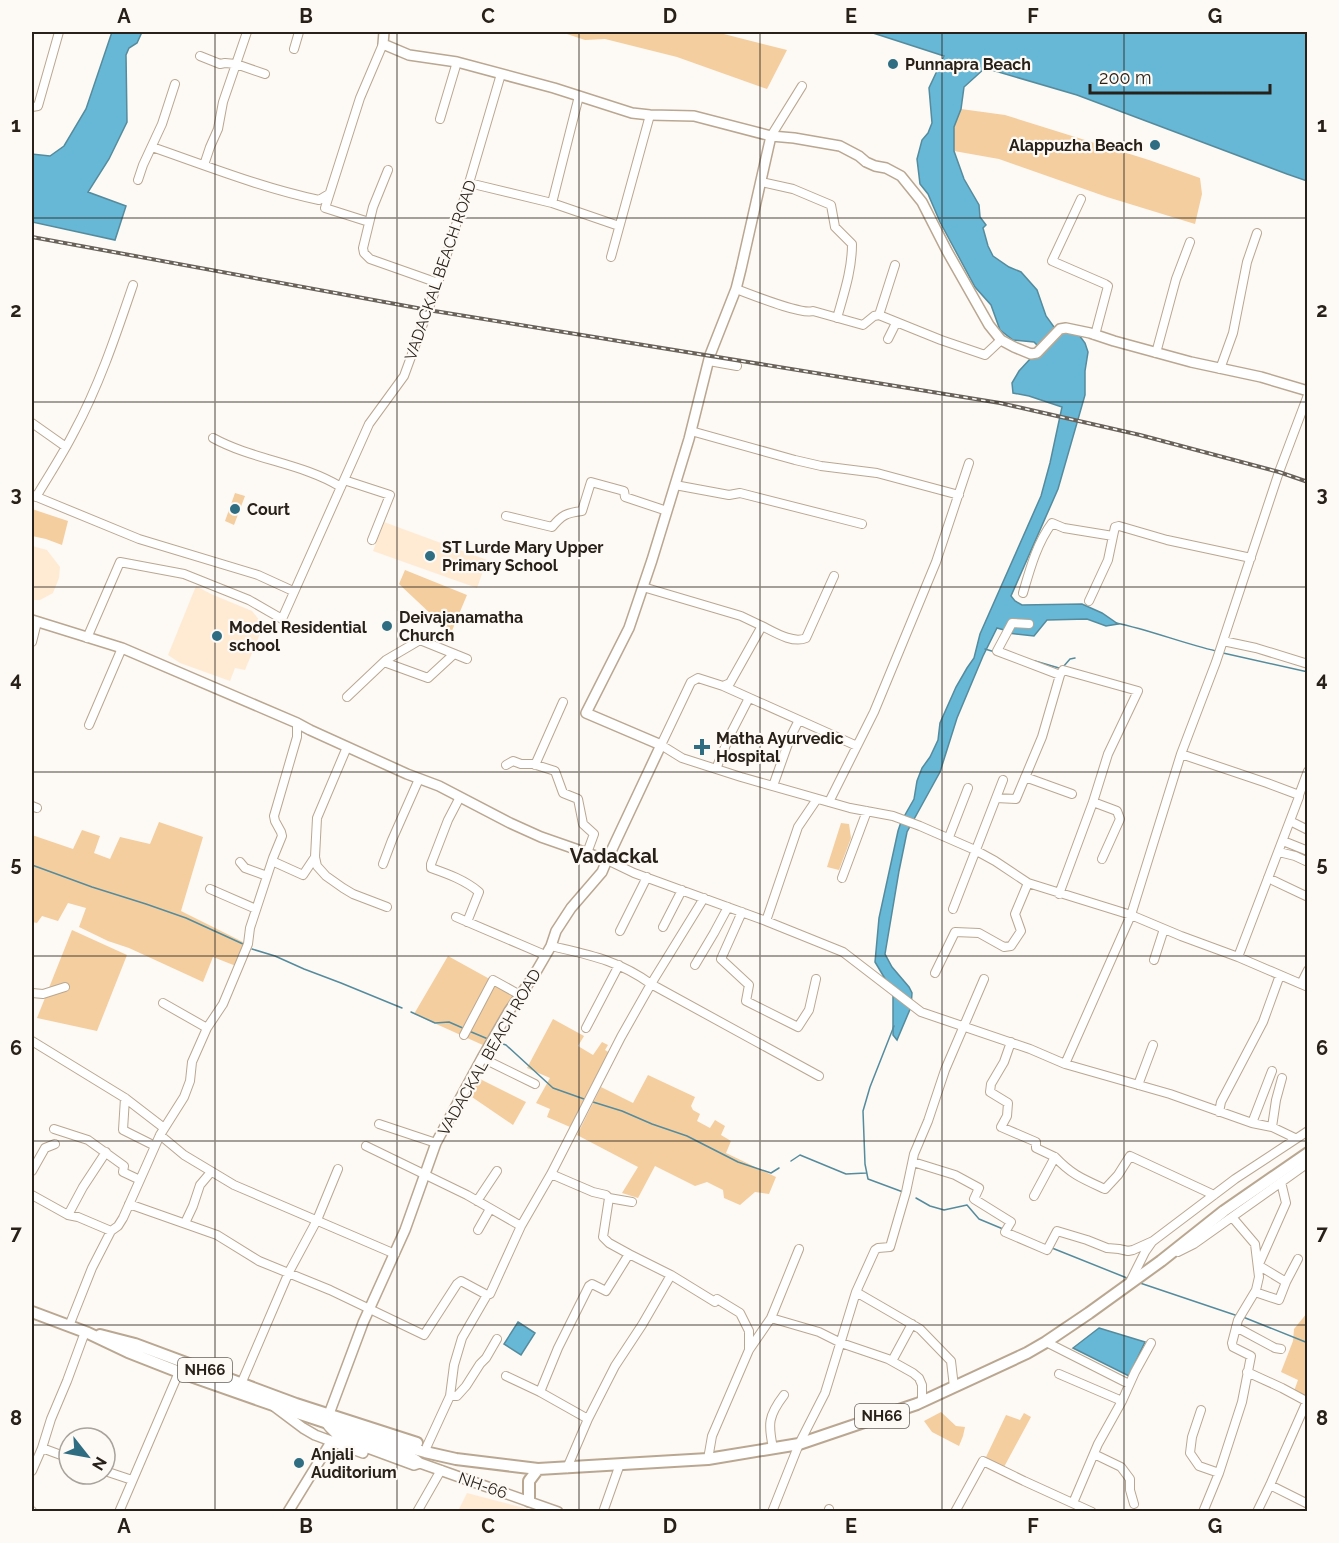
<svg xmlns="http://www.w3.org/2000/svg" width="1339" height="1543" font-family="Raleway,sans-serif">
<style>
.built{fill:#ffebd3}
.green{fill:#f4ce9f}
.water{fill:#67b8d6;stroke:#548b9d;stroke-width:1.5}
.lines{fill:none;stroke-linecap:round;stroke-linejoin:round}
.stream{stroke:#548b9d;stroke-width:1.5}
.minor-casing{stroke:#baa791;stroke-width:10}
.major-casing{stroke:#baa791;stroke-width:12}
.highway-casing{stroke:#baa791;stroke-width:14}
.minor{stroke:#fff;stroke-width:8}
.major{stroke:#fff;stroke-width:9}
.highway{stroke:#fff;stroke-width:10}
.rail-casing{stroke:#68625b;stroke-width:4}
.rail{stroke:#fdf9f4;stroke-width:1.5;stroke-dasharray:4.5;stroke-linecap:butt}
.grid{fill:none;stroke:#282119;stroke-width:1.5;stroke-opacity:0.55}
.poi-dot{fill:#2f6d83;stroke:#fdf9f4;stroke-width:2}
.labels{text-anchor:middle;stroke-width:4.5;stroke-linejoin:round;paint-order:stroke}
.shield{fill:#fdf9f4;stroke:#68625b;stroke-width:1.5}
.shield-label{font-size:15px;font-weight:bold;fill:#282119}
.poi-label{font-size:16px;font-weight:bold;fill:#282119;stroke:#fdf9f4;text-anchor:start}
.street-label{font-size:16px;fill:#282119;stroke:#fdf9f4}
.quarter-label{font-size:20px;font-weight:bold;fill:#282119;stroke:#fdf9f4}
.neatline{fill:none;stroke:#282119;stroke-width:2}
.grid-label{font-size:20px;text-anchor:middle;font-weight:bold;fill:#282119}
</style>
<rect width="100%" height="100%" fill="#fdf9f4"/>
<path class="built" d="M384,522l103,38 -10,28 -104,-37z
M32,546l15,4 13,17 -1,11 -6,15 -13,7h-8z
M196,586l15,8 41,17 9,11 1,7 -17,41 -10,-2 -5,13 -50,-18 -12,-8z
M467,1493l57,15 11,3h-77z"/>
<path class="green" d="M561,32h155l71,18 -20,39 -90,-32 -72,-18 -20,1z
M961,109l44,6 144,45 51,18 2,16 -7,30 -88,-27 -108,-38 -45,-8v-24z
M235,493l10,3 -11,29 -9,-4z
M32,509l36,12 -6,24 -16,-6 -14,-3z
M405,570l62,25 -16,38 -52,-49z
M159,822l44,15 -22,74 64,32 -9,23 -23,-9 -10,25 -74,-34 -21,-7 -29,-14 7,-19 -18,-5 -10,18 -16,-5 -5,7 -5,-1v-87l41,14 9,-19 18,6 -6,17 16,6 10,-22 30,7z
M841,823l8,1 2,14 -12,32 -12,-3z
M72,930l55,25 -30,76 -60,-13z
M448,956l67,37 -30,53 -71,-32z
M553,1019l31,17 -6,10 15,9 9,-13 6,3 -3,5 5,3 -40,74 -23,-10 3,-8 -14,-6 14,-25 -23,-10z
M648,1075l47,22 -4,9 2,4 7,4 -3,7 13,7 5,-8 10,6 -4,9 10,6 -5,12 50,24 -7,17 -14,-2 -15,13 -16,-7 -1,-8 -16,-8 -12,4 -40,-20 -17,32 -16,-5 16,-26 -61,-32 24,-48 32,16z
M478,1078l48,24 -13,23 -44,-30z
M1307,1313v83l-13,-5 4,-11 -17,-8 12,-31 1,-12z
M941,1412l15,14 9,1 -2,9 -4,10 -27,-14 -8,-11z
M1024,1413l7,4 -27,50 -18,-10 20,-42 14,5z"/>
<path class="water" d="M112,32h30l-5,11 -8,5 -3,7 1,67 -18,37 -21,33 38,14 -11,34 -83,-18v-68l18,2 14,-10 22,-37z
M870,32h438l-1,149 -20,-7 -210,-79 -92,-27 -21,19 -3,22 -7,18v24l10,28 15,26 1,12 6,8 -3,3 5,18 5,10 16,11 12,5 16,18 9,26 13,18 8,-5 9,2 9,12 3,9 -3,19v24l-27,94 -47,107 4,5 7,4 60,-1 20,9 16,11 -12,2 -19,-7 -40,1 -13,16 -26,-3 -4,-3 -7,-2 -14,28 -26,62 -17,54 -33,60 -8,39 -14,83 7,13 17,20 3,6 -1,14 -14,33 -4,-5v-43l-18,-30 4,-44 19,-87 3,-9 13,-23 3,-18 5,-13 8,-11 8,-17 2,-17 16,-36 11,-19 7,-10 6,-24 61,-138 9,-33 12,-56 -33,-11 -16,-3 -1,-10 7,-12 11,-12 14,-7 -10,-10 -21,-2 -13,-10 -9,-25 -16,-18 -35,-65 -12,-28 -8,-10 -3,-25 5,-19 6,-7 4,-10 -3,-35 15,-32z
M518,1322l17,11 -14,22 -17,-11z
M1099,1328l46,14 -16,34 -56,-28z"/>
<g class="lines">
<path class="stream" d="M1116,623c34,7 66,20 100,28
M985,649l10,3
M1223,653l85,19
M1035,661l24,7
M1063,667l7,-8 5,-1
M32,865l60,22 54,17 40,14 57,26
M252,949l23,7 29,13 37,14 61,25
M411,1012l24,11 14,-1 16,7
M894,1026l-24,61 -7,24 2,53 3,15 35,13
M469,1031l19,8
M497,1042l9,3 47,43 31,11
M593,1102l29,9 30,13 35,12 51,26 33,11 8,-5
M791,1161l9,-6 46,19 20,-1
M916,1198l14,8 14,4 23,-5 12,14 24,10
M1052,1248l75,30
M1140,1283l98,33
M1243,1317l65,26"/>
<g class="minor-casing">
<path id="minor" d="M294,49l5,-17
M200,56l20,8 5,-1 11,1 29,10
M32,107l6,-1 21,-74
M440,119l17,-57
M771,136l31,-50
M152,147c55,19 110,41 167,53l10,-6
M204,165l6,-18 8,-18 5,-27 24,-70
M388,170l-15,37 -10,41 1,5 6,6 68,24
M138,180l5,-15 19,-41 13,-40
M761,182l32,7 38,16 4,22 17,17c0,26 -8,49 -15,74
M469,183l83,20 67,23
M1081,199l-29,62 53,23 3,2 -13,49
M552,203l27,-107
M369,222l-44,-14 35,-110 23,-54
M611,257l39,-142
M736,289c14,5 65,26 77,22l50,14 11,-9 5,-1 62,25 44,15 16,-15
M879,315l16,-50
M888,339l8,-16
M1156,353l20,-74 14,-37
M709,361l28,5
M1220,369l13,-36 14,-71 10,-29
M32,423l34,24
M691,431l104,29 26,6 56,7 82,22
M213,438c40,22 89,25 128,49
M344,480l46,15 -18,45
M675,485l54,10 11,-2 122,31
M32,495l107,44 119,36 35,16
M36,497c13,-22 27,-43 38,-65 25,-46 42,-97 59,-147
M506,516l46,11c10,-12 14,-14 30,-16l9,-29 33,9 1,6 42,14
M834,576l-28,62c-13,6 -32,-6 -44,-12l-32,57 -7,3 -25,-8 -7,4 -30,63 21,13 59,19 109,31 43,8 27,10 55,24 20,11 33,22 103,32 50,21 57,21 70,30
M643,587l98,29 21,10
M1023,593c7,-24 14,-50 29,-70l12,5 49,8 2,-9 4,-1 48,14 84,18
M1089,601l19,-41 5,-24
M1029,624l-17,-1 -15,28 63,24 3,-5 75,21 -30,63 -15,48 -34,92
M87,638l33,-76 64,12 65,26 33,19 87,-195 35,-48 34,-93 31,-100 32,-109
M1223,641l33,7 52,16
M32,642l5,-20
M384,662l44,16 26,-24
M723,686l134,60
M347,697l39,-37 34,-20 47,19
M89,725l33,-77
M347,747l-30,71 -2,39 2,9 9,10 17,12 10,6 34,13
M1181,754l86,29 32,12v2l-61,160
M506,765l7,-4 8,3h12l22,7 8,22 15,6 5,25 11,10 -7,19
M535,765l28,-63
M716,769l14,-34 19,-37
M1025,777l47,17
M773,786l17,-48 9,-18
M1299,795l9,-24
M460,797l-12,23 -17,44v4c17,6 34,12 48,24l-12,30
M996,798l20,1 26,-62 18,-62
M829,802l45,-90 62,-150 33,-99
M1093,802l24,9 3,8 -18,40
M32,806l5,2
M1290,821l18,9
M949,837l19,-49
M1283,841l25,10
M1279,852l16,4 13,6
M607,860l27,13 132,48 77,31 78,60 109,37 35,15 105,30 82,29 20,4 23,11
M272,861l31,14 12,-18
M240,862l5,6 22,8
M383,864l9,-24 27,-61
M842,878l25,-67
M1268,878l40,19
M210,889l46,20
M953,909l50,-129
M742,912l-21,47 28,26 -3,16 52,26 11,-17 7,-31
M456,917l89,38
M766,921l32,-94 19,-28
M663,927l19,-37
M620,931l27,-54
M551,946c38,9 67,14 100,38l168,92
M1154,960l10,-31
M695,965l19,-32 14,-26
M935,973l20,-41 24,1 25,14 7,-1 10,-15 -6,-17 13,-31
M1301,984l7,-14
M32,993l11,1 22,-7
M163,1003l44,25
M586,1028l33,-63
M464,1035l29,-55 27,15
M32,1041l93,57 39,30
M1011,1042l-7,20 -13,22 -1,8 18,11 -1,13 -6,11 35,15v6l19,9 -21,39
M482,1058l53,26
M1065,1064l66,-149 50,-161 35,-92 63,-190 29,-77
M1138,1085l15,-40
M125,1098l-2,32 32,16
M1219,1112l2,-10 42,-80 17,-47
M1252,1123l20,-52
M379,1124l57,19
M1272,1127l4,-27 6,-22
M54,1129l34,11 36,26 -1,6 17,8
M160,1135l24,20 50,30 161,69
M366,1146l101,49 54,31 30,-52 42,18 13,3 3,3 -6,39 6,6 20,11
M1055,1157c17,18 28,22 50,32l13,-14 12,-19 84,39
M913,1162l42,13 24,13 -5,11 37,23 -6,10 42,18 10,-19 30,9 20,8 12,1 9,2 5,-1 20,-9 82,-62 73,-48
M32,1171l13,-23 10,-4
M551,1174l70,-137 30,-53 53,-86
M32,1195l36,20 10,2 33,14
M609,1198l23,4
M477,1201l20,-30
M129,1204l88,31 42,26 71,29 94,45 33,-51 4,-3 26,14 3,-1 31,-68
M68,1215l15,-28 23,-35
M185,1223l8,-17 7,-21 11,-13
M478,1230l12,-21
M799,1249l-28,69 48,14 22,11 47,16 25,14 6,5 3,7v17
M1178,1252l16,-8 114,-81
M1259,1264l27,-61 -5,-21
M1258,1265l28,17 12,-23
M1130,1282l15,-30 7,-10
M856,1292l64,37 31,32 3,26
M1255,1292l24,8 7,-18
M717,1299l23,14 9,18v19
M69,1326l23,-58 19,-37 7,-5 5,-8 37,-83 24,-38 6,-16 2,-19 15,-34 16,-24 25,-60 2,-16 23,-70 9,-22 -1,-4 -6,-11 -1,-5 23,-79v-14
M1236,1327l39,21 6,1
M1046,1342l83,42
M892,1361l20,-37
M1247,1372l35,16 26,14
M1059,1374l63,27
M506,1376l34,16 48,27
M241,1384l48,-112 28,-52 21,-51
M540,1392l18,-44 31,-62 3,-2 14,7 23,-37 42,21 44,27
M450,1396h7l9,-10 14,-22 6,-6 11,-19
M1201,1410l-9,27 -2,16 9,13 20,7
M427,1446l23,-50 4,-31 8,-27 25,-43
M42,1448l27,10
M773,1448c-5,-24 -5,-32 11,-53
M1094,1454l27,13 9,12v11l4,14
M708,1459l4,-23 37,-86 22,-32
M567,1468l21,-49 27,-53 27,-41 29,-50
M32,1471l10,-23 9,-29 16,-38 18,-49
M105,1471l27,9
M1270,1485l38,19
M1073,1503l25,-59 24,-43 13,-29 16,-29
M32,1511v1
M119,1512l60,-140
M417,1512l24,-42
M603,1512l17,-48
M772,1512l27,-68 26,-51 31,-101 19,-42 3,-2 12,-1 16,-55 8,-38 14,-33 17,-51 39,-91
M828,1512l1,-3
M955,1512l28,-51 41,20 68,31
M1203,1512l16,-39 23,-71 9,-46 -18,-9 -1,-4 6,-23 18,-30 3,-13 -4,-33 -23,-27
M1257,1512l13,-27 37,-84"/>
</g>
<g class="major-casing">
<path id="major" d="M384,32l-1,12 26,11 48,7 97,26 78,25 18,2 44,1 77,20 23,2 46,8 19,10 7,6 9,4 11,2 15,8 21,26 25,49 42,74 12,15 13,7 17,7 6,-1 23,-24 6,-1 24,5 24,8 77,21 70,15 47,14
M32,620l90,28 175,75 13,7 97,44 32,12 71,37 31,14 66,23
M275,1407l28,21 12,7 48,18
M339,1431h2c19,7 65,19 79,32l138,49
M420,1463l-6,2 -76,-28c-3,-6 -9,-8 -12,-15l37,-99 42,-93 31,-87 46,-85 27,-47 24,-34 18,-31 5,-15 15,-23 31,-36 5,-12 54,-115 -75,-32 43,-85 23,-68 37,-121 21,-84 26,-66 5,-20 30,-133
M288,1512l43,-70"/>
</g>
<g class="highway-casing">
<path id="highway" d="M32,1312l56,21 40,19 51,20 94,33 67,22 17,3 31,12 37,10 31,7 82,10 170,-10 91,-15 118,-40 110,-51 19,-11 43,-29 72,-52 63,-50 84,-58
M100,1335l35,9 161,60 121,39
M529,1501v-20l9,-12"/>
</g>
<use href="#minor" class="minor"/>
<use href="#major" class="major"/>
<use href="#highway" class="highway"/>
<g class="rail-casing">
<path id="rail" d="M32,237l396,73 572,93 140,32 139,37 29,10"/>
</g>
<use href="#rail" class="rail"/>
</g>
<path class="grid" d="M215,32v1480M397,32v1480M579,32v1480M760,32v1480M942,32v1480M1124,32v1480M32,218h1276M32,402h1276M32,587h1276M32,772h1276M32,956h1276M32,1141h1276M32,1325h1276"/>
<g class="poi-dot">
<circle cx="893" cy="64" r="6"/>
<circle cx="1155" cy="145" r="6"/>
<circle cx="235" cy="509" r="6"/>
<circle cx="430" cy="556" r="6"/>
<circle cx="387" cy="626" r="6"/>
<circle cx="217" cy="636" r="6"/>
<path d="M699 738h6v6h6v6h-6v6h-6v-6h-6v-6h6z"/>
<circle cx="299" cy="1463" r="6"/>
</g>
<g class="labels">
<g class="shield">
<rect x="178" y="1358" width="54" height="24" rx="4.5"/>
<rect x="855" y="1404" width="54" height="24" rx="4.5"/>
</g>
<g class="shield-label">
<text x="205" y="1375">NH66</text>
<text x="882" y="1421">NH66</text>
</g>
<g class="poi-label">
<text x="905" y="70">Punnapra Beach</text>
<text x="1143" y="151" text-anchor="end">Alappuzha Beach</text>
<text x="247" y="515">Court</text>
<text x="442" y="553">ST Lurde Mary Upper<tspan x="442" dy="18">Primary School</tspan></text>
<text x="399" y="623">Deivajanamatha<tspan x="399" dy="18">Church</tspan></text>
<text x="229" y="633">Model Residential<tspan x="229" dy="18">school</tspan></text>
<text x="716" y="744">Matha Ayurvedic<tspan x="716" dy="18">Hospital</tspan></text>
<text x="311" y="1460">Anjali<tspan x="311" dy="18">Auditorium</tspan></text>
</g>
<g class="street-label">
<text transform="translate(440 270) rotate(-71)" y="6">VADACKAL BEACH ROAD</text>
<text transform="translate(489 1052) rotate(-60)" y="6">VADACKAL BEACH ROAD</text>
<text transform="translate(483 1485) rotate(19)" y="6">NH-66</text>
</g>
<g class="quarter-label">
<text x="614" y="863">Vadackal</text>
</g>
</g>
<rect width="1339" height="1543" fill="none" stroke="#fdf9f4" stroke-width="66"/>
<g transform="translate(87 1456) rotate(121)"><circle r="28" fill="#fdf9f4" stroke="#a8a39c" stroke-width="1.5"/>
<path d="M0-4.5L10 22L0 15L-10 22Z" fill="#2f6d83"/>
<text y="-9" font-size="16" font-weight="bold" text-anchor="middle" fill="#282119">N</text>
</g>
<path d="M1090 84v9h180v-9" fill="none" stroke="#282119" stroke-width="3"/>
<text x="1099" y="84" font-size="18" fill="#282119" stroke="#fdf9f4" stroke-width="4.5" paint-order="stroke">200 m</text>
<rect x="33" y="33" width="1273" height="1477" class="neatline"/>
<g class="grid-label">
<text x="124" y="23">A</text>
<text x="306" y="23">B</text>
<text x="488" y="23">C</text>
<text x="670" y="23">D</text>
<text x="851" y="23">E</text>
<text x="1033" y="23">F</text>
<text x="1215" y="23">G</text>
<text x="16" y="132">1</text>
<text x="1322" y="132">1</text>
<text x="16" y="317">2</text>
<text x="1322" y="317">2</text>
<text x="16" y="501">3</text>
<text x="1322" y="501">3</text>
<text x="16" y="686">4</text>
<text x="1322" y="686">4</text>
<text x="16" y="871">5</text>
<text x="1322" y="871">5</text>
<text x="16" y="1055">6</text>
<text x="1322" y="1055">6</text>
<text x="16" y="1240">7</text>
<text x="1322" y="1240">7</text>
<text x="16" y="1425">8</text>
<text x="1322" y="1425">8</text>
<text x="124" y="1533">A</text>
<text x="306" y="1533">B</text>
<text x="488" y="1533">C</text>
<text x="670" y="1533">D</text>
<text x="851" y="1533">E</text>
<text x="1033" y="1533">F</text>
<text x="1215" y="1533">G</text>
</g>
</svg>
